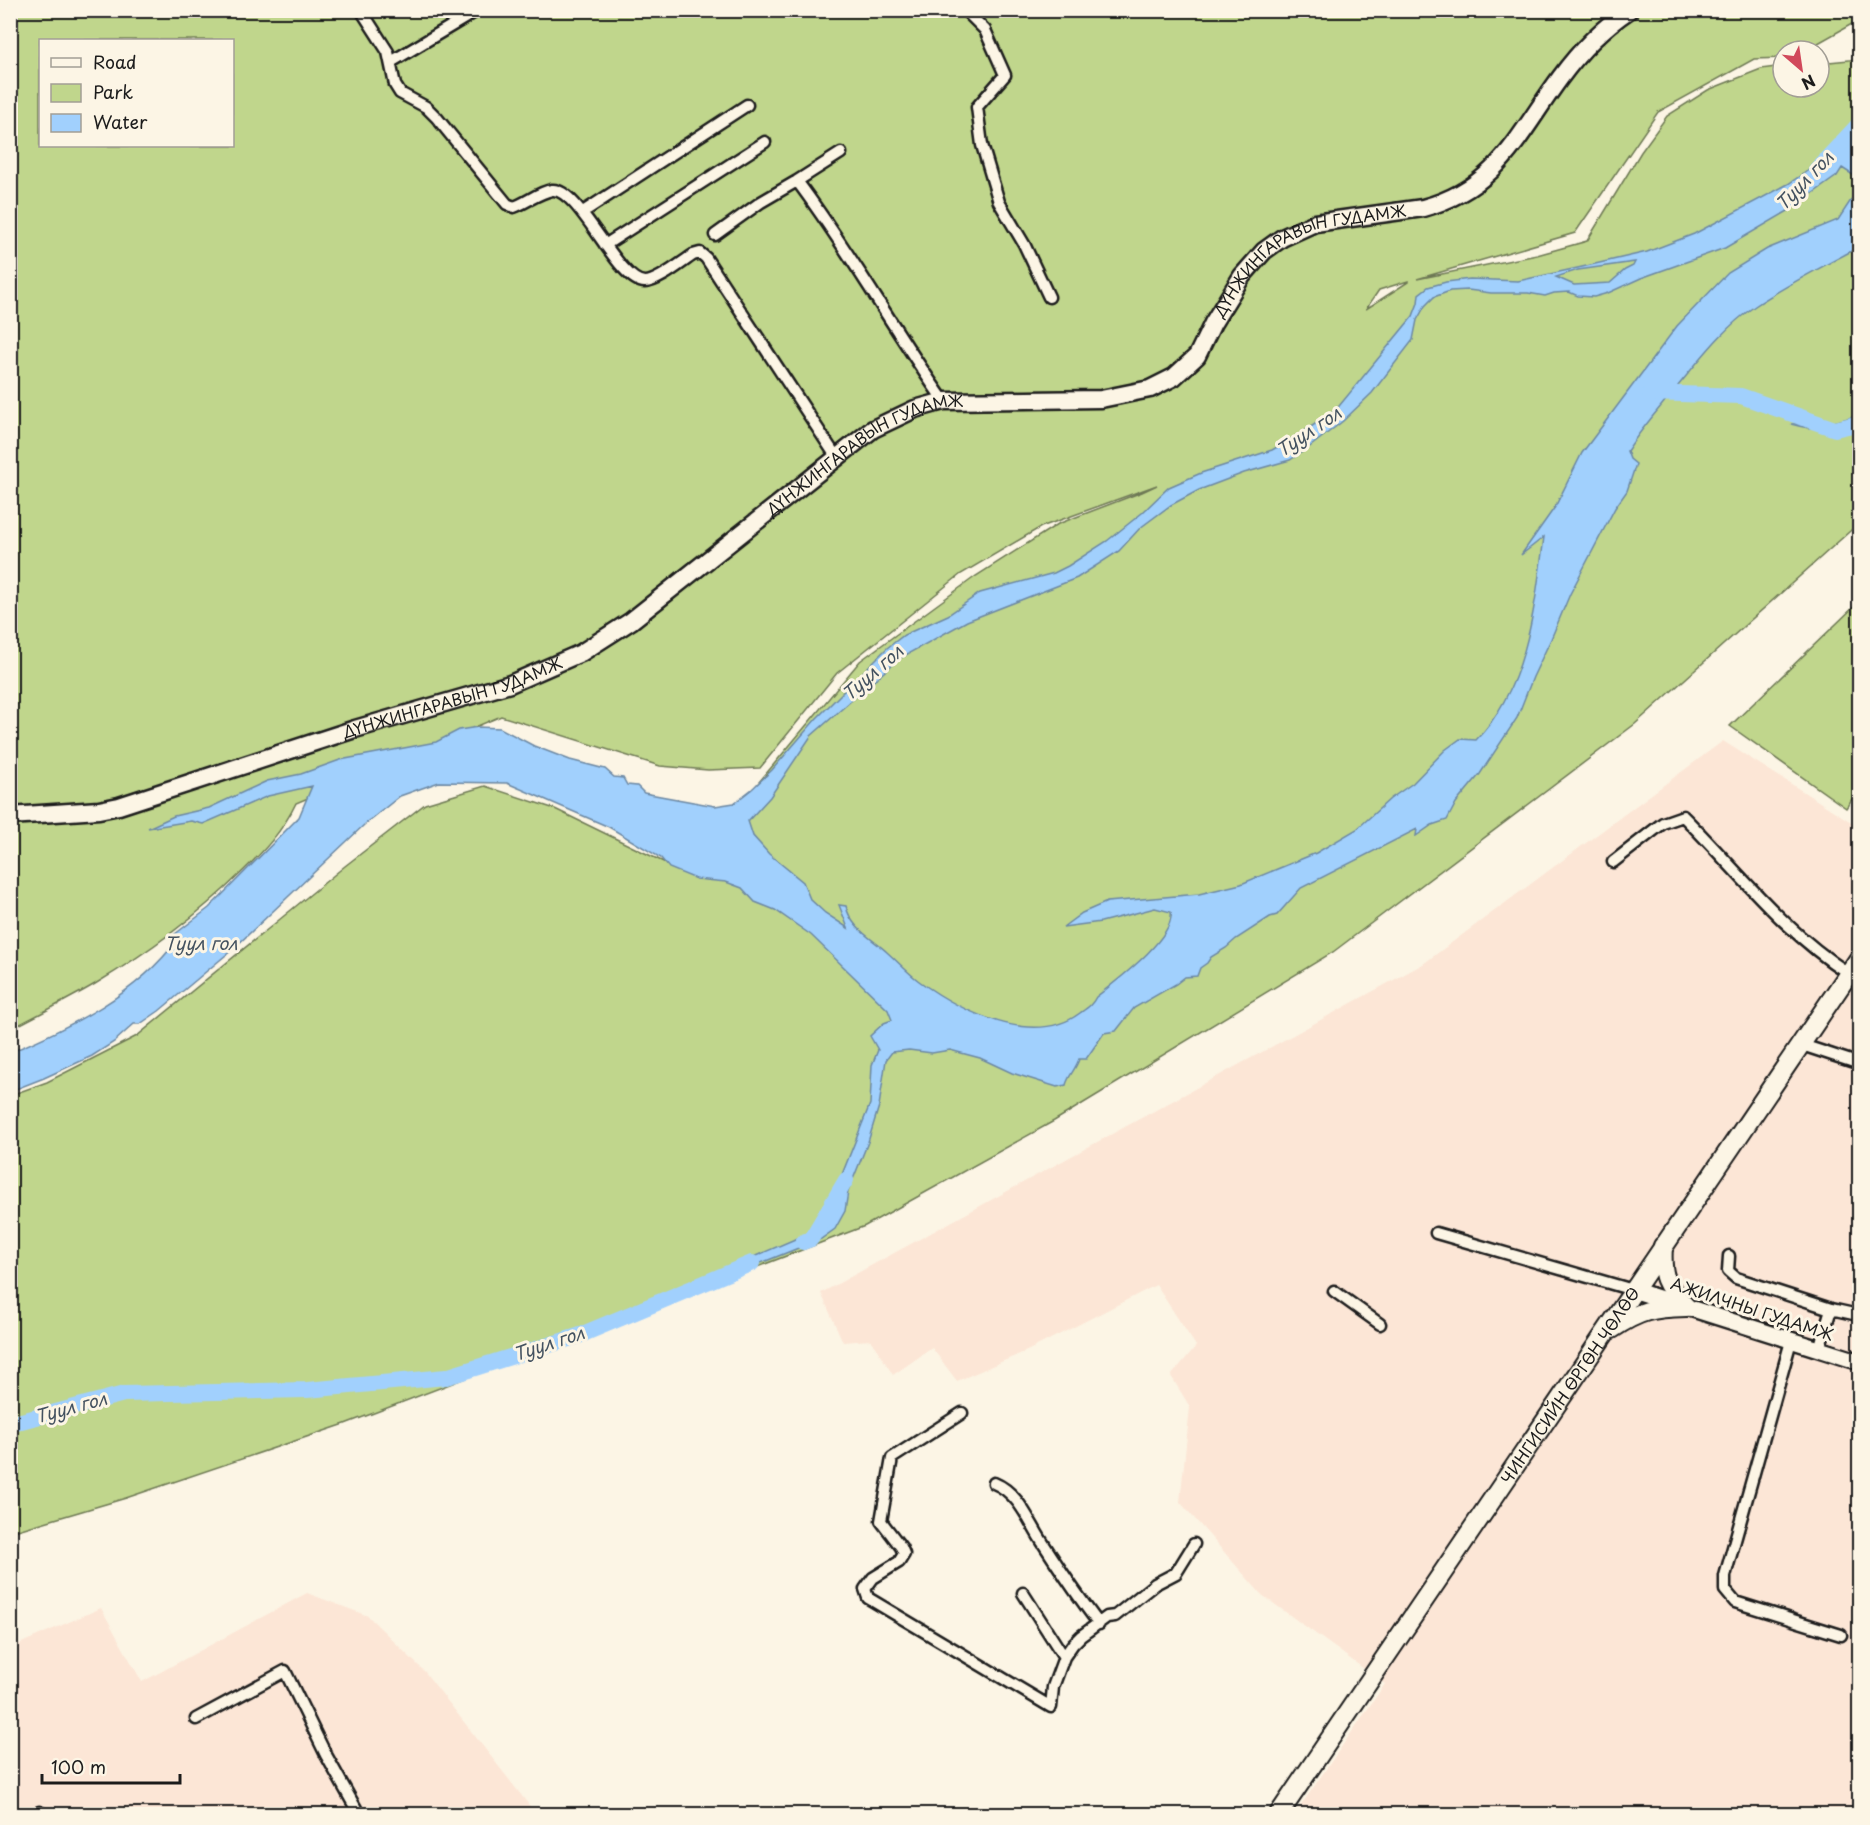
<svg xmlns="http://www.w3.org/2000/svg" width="1870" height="1825" font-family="'Playpen Sans',sans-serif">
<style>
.built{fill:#fce6d6}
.green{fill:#c0d68c;stroke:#6e7954;stroke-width:1.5;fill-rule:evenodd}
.water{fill:#a1d0fd;stroke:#6c88a3;stroke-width:1.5;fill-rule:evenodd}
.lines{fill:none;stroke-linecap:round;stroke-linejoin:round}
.river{stroke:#a1d0fd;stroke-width:16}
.minor-casing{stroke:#1c1c1c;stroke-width:15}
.secondary-casing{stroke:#1c1c1c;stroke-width:20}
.primary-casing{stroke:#1c1c1c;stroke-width:21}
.trunk-casing{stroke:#1c1c1c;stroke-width:22}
.minor{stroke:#fcf5e5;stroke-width:10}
.secondary{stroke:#fcf5e5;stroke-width:15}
.primary{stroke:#fcf5e5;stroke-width:16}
.trunk{stroke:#fcf5e5;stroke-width:18}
.labels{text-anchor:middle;stroke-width:6;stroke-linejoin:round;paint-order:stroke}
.street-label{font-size:16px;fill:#1c1c1c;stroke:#fcf5e5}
.water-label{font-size:18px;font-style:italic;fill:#445260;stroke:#fcf5e5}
</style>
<rect width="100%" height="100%" fill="#fcf5e5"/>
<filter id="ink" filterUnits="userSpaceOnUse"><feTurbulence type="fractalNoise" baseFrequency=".0167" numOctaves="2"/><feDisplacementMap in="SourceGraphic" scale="12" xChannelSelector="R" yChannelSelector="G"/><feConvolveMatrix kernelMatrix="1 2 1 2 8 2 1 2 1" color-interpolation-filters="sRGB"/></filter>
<g filter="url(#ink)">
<path class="built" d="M1723,741l136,86v987h-564l90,-130 -123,-89 -82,-93 10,-95 -19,-31 25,-30 -40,-61 -127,65 -72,31 -25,-33 -39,27 -22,-35 -28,2 -22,-49 602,-329z
M307,1593l61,23 56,55 112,143h-525l-1,-166 91,-40 41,74z"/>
<path class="green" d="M11,11h1848v9l-55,31h-21v7l-29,1 -96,53 -83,121 -158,46 120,-24 50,-14 54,-89 26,-36 41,-26 53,-21 22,-3v21h36v-24l40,-4v464l-224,201 -302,228 -279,169 -189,105 -520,198 -219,74 -115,34v-437l36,-13 90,-46 208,-170 80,-62 60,-18 70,23 129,63 176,-211 116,-85 82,-52 84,-32 15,-7 -116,42 -80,47 -124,99 -77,95 -52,2 -48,-4 -159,-50 -205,87c-13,28 -34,50 -56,71 -43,42 -93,79 -145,110 -27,16 -56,30 -84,45zM40,40h192v106h-192zM1408,281v1l-42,27 13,-19z
M1859,602v187l-13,19 -116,-82z"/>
<path class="water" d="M1859,115v132c-35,19 -71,37 -104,59 -36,25 -61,62 -89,94 -14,17 -27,32 -39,51l3,8 6,5 -9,27 -12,17 -45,86 -19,45 -18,38 -16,41 -37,56 -24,29 -9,17 -15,5 -16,11 1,-7 -116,59 -24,27 -7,2 -34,22 -10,9 -15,9 -4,6 -7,5 -3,8 -12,1 -9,7 -42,24 -18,23 -12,2 -18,26h-7c-3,10 -11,17 -13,26l-9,2 -45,-14 -32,-15 -30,-8 -18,3 -23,-3 -17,2 -6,8 -7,46 -11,36 -20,50 -3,19 -10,18 -14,10 -90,36 -1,-8 72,-31 25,-14 14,-45 29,-73 2,-39 6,-15 -8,-14 14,-13 8,-3 -4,-10 -77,-75 -36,-25 -20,-8 -13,-14 -16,-6 -30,-3 -27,-11 -8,-10 -52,-31 -102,-44 -68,-1 -39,14 -36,29 -132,125 -73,61 -19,13h-6l-20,18 -22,14 -48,22 -33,13v-39c59,-25 127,-58 166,-112l-7,-2 39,-30 90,-91 13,-31 -44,10 -65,28 -12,-3 -43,7 26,-12 35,-8 58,-27 34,-7 39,-14 96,-18 23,-12 19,-3 22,1 34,18 36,14 35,9 9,8 9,1 4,7 10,1 7,7 71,13 19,-3 18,-14 20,-19 44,-51 71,-71 17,-13 44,-20 32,-22 74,-20 14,-7 39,-25 35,-28 27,-26 32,-14 71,-23 28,-16 35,-23 78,-95 5,-13 1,-9 9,-7 18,-5 24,-3 48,2 64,-14 65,-15 47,-18 94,-50 25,-17 31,-22 10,-22zM1842,168l11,7 4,16 -19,29 -71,29 -39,24 -51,53 -95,127 -27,54 -34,48 23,-18c-9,69 -17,151 -68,203l-16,-1 -15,11 -32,33 -23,16 -33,30 -41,24 -75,31 -42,10 -92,8 -25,11 -19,14 38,-5 54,-14 16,4c4,26 -55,69 -75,85 -4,8 -9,11 -16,16 -46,35 -120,-2 -161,-32 -11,-8 -21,-19 -31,-28 -16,-15 -37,-24 -42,-47l-7,-1 9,23 -23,-15 -15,-14 -7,-17 -34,-28 -16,-18 -5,-15 22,-24 41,-61 89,-78 67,-37 110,-43 42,-27 21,-23 31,-23 28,-15 45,-17 46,-13 21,-14 32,-25 29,-28 41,-53 4,-20 8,-14 9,-9 16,-6 18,-1 23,3h37l17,3 9,-3 15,-1 9,4 16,1 14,-4 33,-15 84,-30 63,-37 49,-35zM1635,262l-2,4 -8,4 -15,13 -36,2 -18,-8 22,-7z
M1859,415v12c-24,3 -44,4 -68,-3l39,-1z"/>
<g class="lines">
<path class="river" d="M1816,170l44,-47
M1650,393l91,3 94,33 25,-6
M803,1242l8,-3 35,-59
M10,1424l114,-30 183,-4 139,-13 132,-41 174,-73"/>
<g class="minor-casing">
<path id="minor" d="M361,10l27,42 7,33 5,8 26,14 11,11 70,86 7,3c12,-4 25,-15 38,-17 27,-3 66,93 93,92 13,0 37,-20 48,-27l7,-2 6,5 131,200
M965,10l20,20 20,45 -28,32 5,38 17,57 25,42 25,53
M391,62l87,-52
M797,181l44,-28
M583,212l164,-107
M715,235l46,-33 36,-21c53,70 96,148 147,220
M605,245l160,-103
M1613,862l50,-39 20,-7c55,55 99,114 165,157
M1799,1044l61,20
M1436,1233l197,57
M1729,1256l-1,15 8,7 95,31 27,6
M1334,1291l46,33
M1791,1341l-66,235v14l10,12 106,33
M1819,1349l12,-40
M962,1413l-70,45 -11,63 20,26 3,7 -5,8 -26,16 -8,11 3,9 183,109 2,-20 11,-30
M994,1483c25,10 35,39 49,60 18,28 36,55 56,81
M1023,1593l41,64 9,-13 8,-8 26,-19 8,-1 40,-32 21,-11 18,-29
M196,1719l89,-48 41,84 33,59
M39,1812l4,2"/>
</g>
<g class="secondary-casing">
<path id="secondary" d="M1633,1290l227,72"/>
</g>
<g class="primary-casing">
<g id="primary">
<path id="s1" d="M10,816l89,-6 20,-4 236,-77 155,-45 71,-31 50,-32 242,-192 42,-20 29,-8 157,-2 49,-10 24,-12 23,-21 16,-33 29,-47 22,-25 18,-13 33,-15 108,-15c75,-20 95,-73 137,-130 19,-26 42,-50 69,-68"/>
</g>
</g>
<g class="trunk-casing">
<g id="trunk">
<path d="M1663,1246c-2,30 2,39 23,61"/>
<path d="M1612,1329c28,-19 41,-21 74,-22"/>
<path id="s2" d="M1279,1814c195,-284 387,-571 581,-857"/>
</g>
</g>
<use href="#minor" class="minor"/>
<use href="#secondary" class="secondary"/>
<use href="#primary" class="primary"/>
<use href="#trunk" class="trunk"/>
</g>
</g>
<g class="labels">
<g class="street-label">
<text dy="6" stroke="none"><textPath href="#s1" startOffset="1467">ДҮНЖИНГАРАВЫН ГУДАМЖ</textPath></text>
<text dy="6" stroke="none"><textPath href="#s1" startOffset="946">ДҮНЖИНГАРАВЫН ГУДАМЖ</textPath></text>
<text dy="6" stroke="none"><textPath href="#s1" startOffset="460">ДҮНЖИНГАРАВЫН ГУДАМЖ</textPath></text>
<text transform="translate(1752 1309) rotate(18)" y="6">АЖИЛЧНЫ ГУДАМЖ</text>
<text dy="6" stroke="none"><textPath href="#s2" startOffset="518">ЧИНГИСИЙН ӨРГӨН ЧӨЛӨӨ</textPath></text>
</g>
<g class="water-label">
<text transform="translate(1805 181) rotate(-46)" y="6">Туул гол</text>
<text transform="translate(1309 432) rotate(-34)" y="6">Туул гол</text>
<text transform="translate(873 673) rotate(-41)" y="6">Туул гол</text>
<text x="201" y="950">Туул гол</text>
<text transform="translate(549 1344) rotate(-18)" y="6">Туул гол</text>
<text transform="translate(71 1408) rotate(-15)" y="6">Туул гол</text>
</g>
</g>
<rect width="1870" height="1825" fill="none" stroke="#fcf5e5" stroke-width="36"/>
<rect x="18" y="18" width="1834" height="1789" fill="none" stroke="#1c1c1c" stroke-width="2" filter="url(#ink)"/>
<rect x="39" y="39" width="195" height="108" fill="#fcf5e5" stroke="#a29e95" stroke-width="1.5"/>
<rect x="51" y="58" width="30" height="9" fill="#fcf5e5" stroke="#a29e95" stroke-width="1.5"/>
<text x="93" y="69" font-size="18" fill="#1c1c1c">Road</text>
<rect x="51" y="84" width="30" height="18" fill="#c0d68c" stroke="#a29e95" stroke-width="1.5"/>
<text x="93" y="99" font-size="18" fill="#1c1c1c">Park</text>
<rect x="51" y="114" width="30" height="18" fill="#a1d0fd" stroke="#a29e95" stroke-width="1.5"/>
<text x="93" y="129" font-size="18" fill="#1c1c1c">Water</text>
<g transform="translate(1801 69) rotate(151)"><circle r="28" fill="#fcf5e5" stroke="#a29e95" stroke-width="1.5"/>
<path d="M0-4.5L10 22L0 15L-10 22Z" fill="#d1495b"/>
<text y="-9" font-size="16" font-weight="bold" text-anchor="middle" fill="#1c1c1c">N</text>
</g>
<path d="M42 1774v9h138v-9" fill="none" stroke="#1c1c1c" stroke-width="3"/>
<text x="51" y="1774" font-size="18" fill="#1c1c1c" stroke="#fcf5e5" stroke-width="4.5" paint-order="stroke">100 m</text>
</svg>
